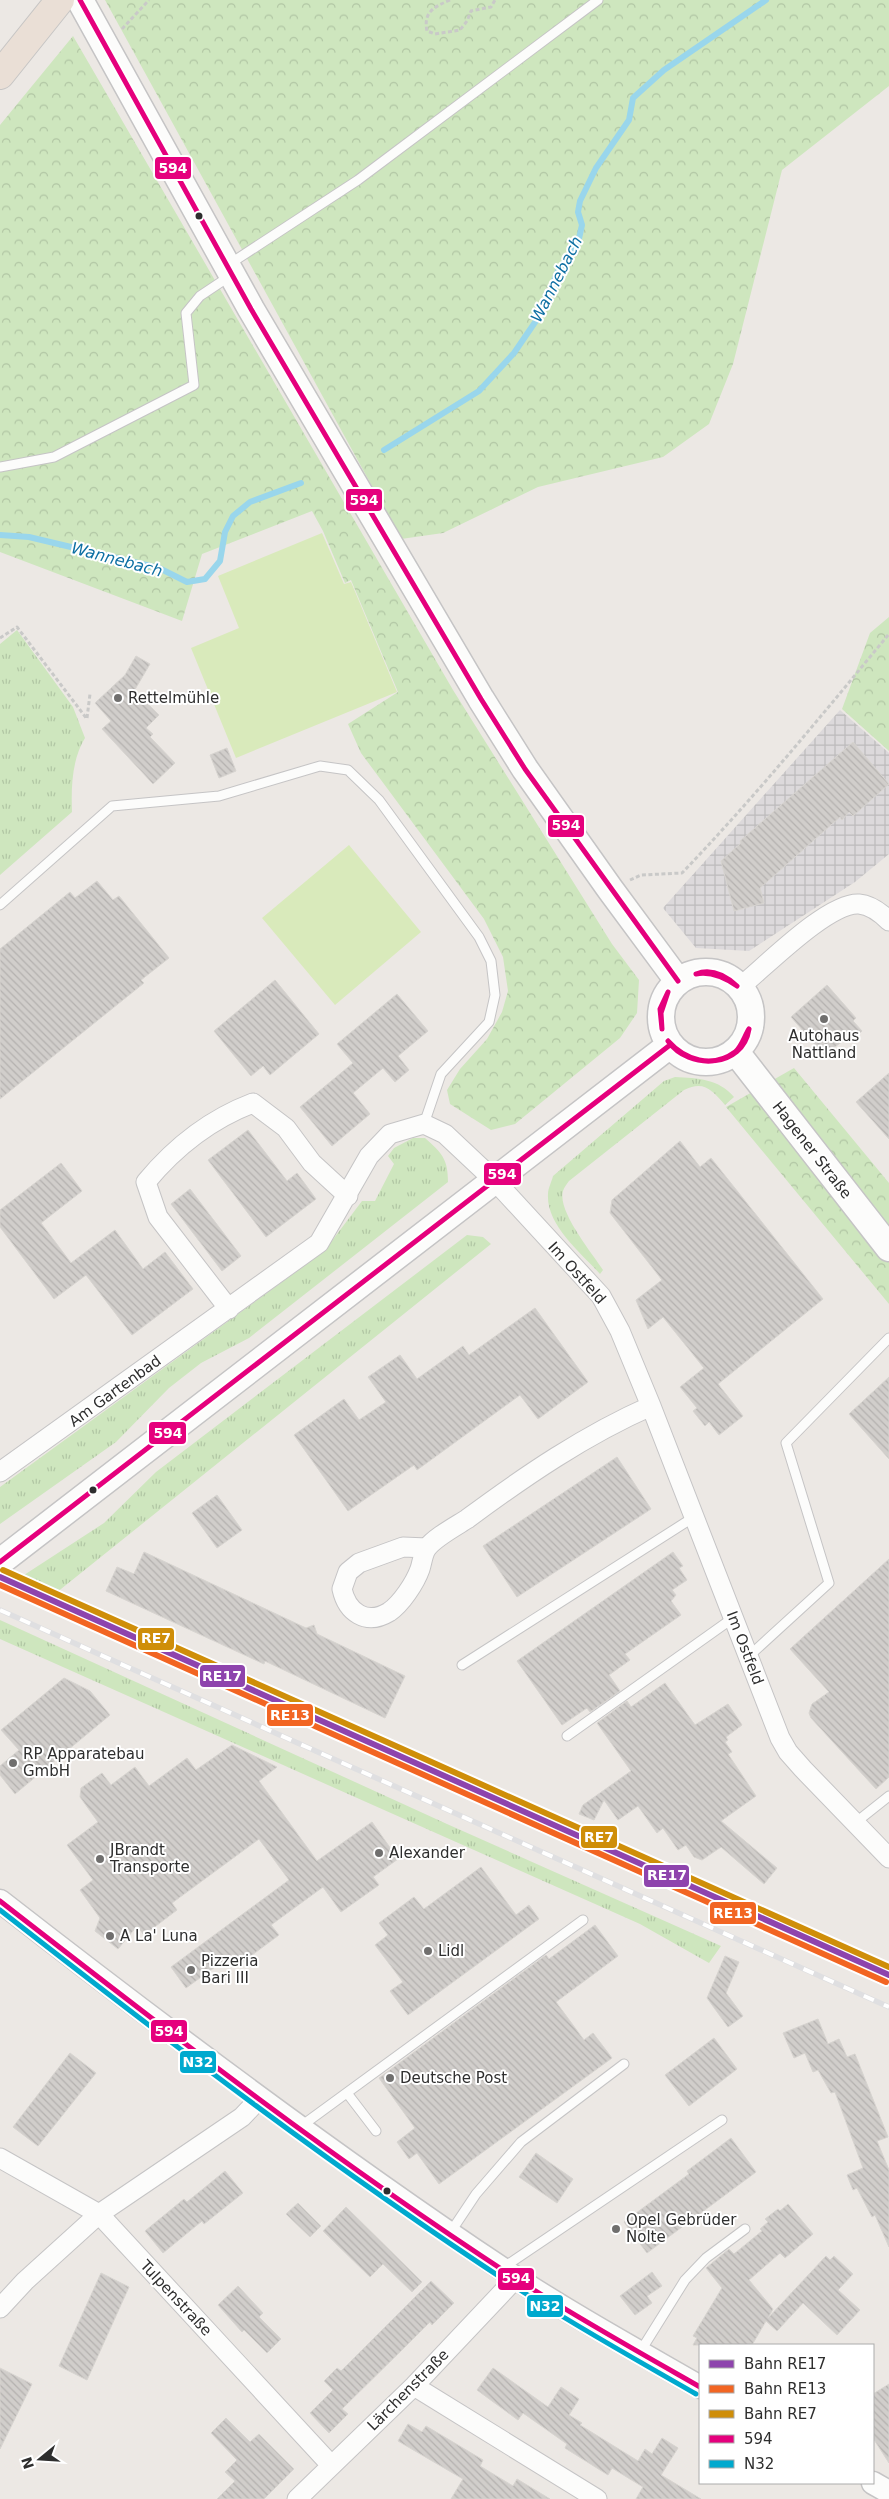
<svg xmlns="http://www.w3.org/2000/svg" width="889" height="2499" font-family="'DejaVu Sans',sans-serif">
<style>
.industrial{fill:url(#industrial-grid)}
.grass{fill:url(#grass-tufts)}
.forest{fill:url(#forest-crowns)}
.pitch{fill:#d9eabb}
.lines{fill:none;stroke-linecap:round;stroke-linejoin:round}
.stream{stroke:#99d6ec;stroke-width:6}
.building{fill:url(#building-back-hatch);stroke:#d7d4d0}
.service-casing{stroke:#c5c4c5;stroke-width:11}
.minor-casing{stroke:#c5c4c5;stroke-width:21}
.tertiary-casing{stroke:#c5c4c5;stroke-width:25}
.secondary-casing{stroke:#c5c4c5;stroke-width:29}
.motorway-casing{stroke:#c6c5c4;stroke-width:30}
.path{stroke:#c9c9c8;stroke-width:3;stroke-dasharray:4 2.5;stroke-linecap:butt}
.service{stroke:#fcfcfb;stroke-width:9}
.minor{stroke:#fcfcfb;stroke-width:19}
.tertiary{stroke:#fcfcfb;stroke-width:22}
.secondary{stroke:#fcfcfb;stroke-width:26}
.motorway{stroke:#eadfd6;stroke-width:28}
.rail-casing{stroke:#dfdfe1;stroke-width:5.5}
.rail{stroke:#fff;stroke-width:4;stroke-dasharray:11;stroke-linecap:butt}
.bus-1-casing{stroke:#fff;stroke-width:9}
.bus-2-casing{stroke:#fff;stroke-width:9}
.bus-1{stroke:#e5007d;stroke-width:5}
.bus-2{stroke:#00a9ce;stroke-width:5}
.rail-1-casing{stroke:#fff;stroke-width:10}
.rail-2-casing{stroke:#fff;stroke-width:10}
.rail-3-casing{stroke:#fff;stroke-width:10}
.rail-1{stroke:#8e44ad;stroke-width:6}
.rail-2{stroke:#f26522;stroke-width:6}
.rail-3{stroke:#cf8e09;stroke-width:6}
.bus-dot{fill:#2e2e2e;stroke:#fff;stroke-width:2}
.poi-dot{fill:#706f6e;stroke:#fff;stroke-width:2}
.labels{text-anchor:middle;stroke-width:4;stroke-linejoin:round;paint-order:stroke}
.poi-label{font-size:15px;fill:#2e2e2e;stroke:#fff;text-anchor:start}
.street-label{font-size:15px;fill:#2e2e2e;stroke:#fff}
.water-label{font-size:16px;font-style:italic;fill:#0d6fa3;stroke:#fff}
.line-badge{stroke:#fff;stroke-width:2}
.badge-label{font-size:14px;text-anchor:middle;font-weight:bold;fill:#fff}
</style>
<defs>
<pattern id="industrial-grid" width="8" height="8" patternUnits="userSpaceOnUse" patternTransform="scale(1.25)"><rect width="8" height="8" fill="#dcd9db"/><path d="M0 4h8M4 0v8" fill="none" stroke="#bdbbbc"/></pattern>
<pattern id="grass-tufts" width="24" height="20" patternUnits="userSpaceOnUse" patternTransform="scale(1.25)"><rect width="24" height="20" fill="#cee6be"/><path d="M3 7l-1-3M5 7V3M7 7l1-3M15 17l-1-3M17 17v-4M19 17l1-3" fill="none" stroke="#b1c6a4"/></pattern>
<pattern id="forest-crowns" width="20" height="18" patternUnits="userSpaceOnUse" patternTransform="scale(1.25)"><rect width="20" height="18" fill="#cee6be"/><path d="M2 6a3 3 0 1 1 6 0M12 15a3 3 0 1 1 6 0" fill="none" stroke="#b1c6a4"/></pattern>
<pattern id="building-back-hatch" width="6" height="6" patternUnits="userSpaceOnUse" patternTransform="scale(1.25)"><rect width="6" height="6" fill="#d1cecb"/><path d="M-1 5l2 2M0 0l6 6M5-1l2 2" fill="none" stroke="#b4b1af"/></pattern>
</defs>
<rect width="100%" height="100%" fill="#ece8e4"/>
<path class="industrial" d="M840,710l49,43v101l-34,28 -106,69 -53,-3 -33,-40z"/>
<path class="grass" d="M17,630l56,77 12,31c-13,21 -14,49 -13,74l-72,63v-231z
M675,1077c23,1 44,2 59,20l-9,8c-13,-15 -21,-25 -41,-15l-115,91c-2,3 -5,6 -6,10 -6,20 29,62 40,79l-3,4c-19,-21 -54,-49 -52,-80 0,-6 4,-13 5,-18l111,-95z
M413,1138h12c17,15 23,21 23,44l-199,156 -48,25 -32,25 -53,54 -116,82v-37l293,-213 35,-28 34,-45h13l19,-37 -6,-8 6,-8z
M467,1235l16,2 8,7 -435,349 -35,-16 83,-54 52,-51z
M0,1620l447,204 274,122 -12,17 -69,-39 -640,-285z"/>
<path class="forest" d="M105,0h784v86l-107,84 -49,194 -24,60 -46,33 -125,30 -95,46 -42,6z
M73,36l380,654 159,254 27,36 -2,33 -17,25 -105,86 -24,6 -41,-26 -3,-14 13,-21 27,-30 15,-27 6,-21 -5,-34 -19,-38 -123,-166 -13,-29 50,-32 -47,-112 -6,3 -22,-52 -11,-20 -110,43 -20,67 -182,-69v-427z
M889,617v134l-47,-42 28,-76z
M794,1068l95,115v121l-163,-197z"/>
<path class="pitch" d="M322,533l22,51 7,-2 46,110 -161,66 -45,-110 48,-20 -21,-52z
M349,845l72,87 -86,73 -73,-87z"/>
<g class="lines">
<path class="stream" d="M384,450l95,-59 35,-38 26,-38 18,-44 20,-28 4,-18 -4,-13 2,-11 16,-33 33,-48 4,-22 31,-28 102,-70
M0,535l29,2 130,31 28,14 18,-3 15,-18 5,-29 8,-16 17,-14 51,-19"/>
</g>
<path class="building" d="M136,656l14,8 -23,39 14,-6 18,18 -13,13 7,6 -3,3 25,26 -22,21 -51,-55 9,-8 -16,-18 30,-28z
M853,742l36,42 -36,32 -4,-4 -7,8 -2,-3 -80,71 4,15 -30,8 -13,-50 20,-18 -1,-2z
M227,748l9,23 -17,7 -9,-23z
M97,881l16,19 6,-4 50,62 -28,22 3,3 -144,116v-150l70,-57 5,6z
M275,980l44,54 -49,41 -7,-9 -12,10 -37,-45z
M827,985l29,33 -3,3 9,10 -12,11 -3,-4 -23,17 -33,-38z
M397,994l31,37 -30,25 11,14 -14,12 -12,-14 -30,25 17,21 -38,32 -32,-39 53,-44 -16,-19z
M889,1073v66l-33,-37z
M248,1130l39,51 10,-8 19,26 -50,38 -58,-77z
M680,1141l20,26 11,-9 112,141 -105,85 25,32 -24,19 -10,-13 -4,4 -12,-15 4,-3 -17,-21 24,-19 -41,-51 -15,12 -12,-29 26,-20 -52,-67 2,-13z
M61,1163l21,28 -41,32 30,40 44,-33 28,39 22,-17 28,37 -61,46 -46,-60 -32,24 -54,-72v-17z
M190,1189l51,67 -19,15 -51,-67z
M535,1308l53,74 -50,37 -18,-24 -103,75 -3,-5 -66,46 -54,-76 50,-36 15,21 27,-18 -18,-25 32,-22 17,24 46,-33 6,9z
M889,1377v82l-40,-45z
M617,1457l34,52 -134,88 -34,-51z
M217,1495l25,35 -25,18 -25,-35z
M144,1552l162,76 8,-3 3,9 88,42 -20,42 -120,-57 -1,3 -158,-73 11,-24 17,7z
M673,1552l10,14 -4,2 8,12 -15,10 4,5 -5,6 10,14 -56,39 5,6 -21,15 11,16 -30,21 -3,-4 -25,17 -45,-64z
M889,1559v218l-13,12 -65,-71 -2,-5 3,-9 17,-12 -39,-43z
M64,1678l26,13 20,24 -95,79 -15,-19v-9l19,-16 -18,-20z
M665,1683l30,42 33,-21 14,21 -16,12 2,3 -3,2 7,10 -4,2 28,42 -35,25 56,47 -13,16 -43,-37 -19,13 -8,-3 -8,-12 -8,5 -15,-22 -6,5 -19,-27 -20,14 -14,-20 -10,20 -15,-6 4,-9 48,-34 -34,-48 30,-22 4,6z
M232,1745l45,22 -18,14 58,80 55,-39 26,37 -25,18 6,8 -38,27 -18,-25 -52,38 8,10 -39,29 -7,-10 -47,34 -15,-21 118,-87 -30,-41 -87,64 5,7 -33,25 -7,-9 -19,23 -23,-18 5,-13 -20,-28 13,-10 -26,-35 31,-23 -18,-25 1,-9 21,-15 9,12 24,-18 14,19 38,-28 9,12z
M481,1867l35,48 13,-10 10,14 -131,96 -18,-24 13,-9 -28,-37 13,-10 -9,-12 35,-26 10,12z
M595,1925l23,31 -62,46 28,38 9,-7 19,25 -173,126 -22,-31 -8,6 -12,-17 18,-14 -36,-50 167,-123 3,4z
M725,1956l14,6 -13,31 17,23 -15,11 -21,-29z
M818,2019l10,25 11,-5 8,18 8,-3 33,83 -11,4 12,29v77l-14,-32 -3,2 -15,-29 -4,2 -6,-15 16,-7 -28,-76 -4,1 -13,-23 -5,2 -8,-19 -11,5 -11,-25z
M714,2038l23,31 -48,37 -24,-31z
M70,2053l26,20 -58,73 -25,-19z
M731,2138l25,34 -109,81 -23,-31 65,-48 -2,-3z
M536,2153l37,26 -16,24 -38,-26z
M225,2171l18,22 -39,31 -2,-3 -39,32 -18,-22 39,-32 3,3z
M298,2203l23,23 -11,11 -24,-23z
M788,2204l25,30 -28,24 -5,-5 -31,27 24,29 -5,9 58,-62 4,4 4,-4 19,18 -15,16 22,20 -23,25 -34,-32 -26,28 -11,-10 -14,24h-59l4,-7 -4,-2 29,-48 -16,-20 23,-19 5,5 28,-23 -2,-2 8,-7 -3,-3 13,-10 2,2z
M346,2207l76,75 -10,10 -29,-28 -13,13 -47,-46z
M652,2272l10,14 -15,10 5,7 -17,12 -15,-19z
M101,2273l28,14 -42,93 -28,-14z
M431,2281l23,22 -22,22 -2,-3 -19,19 -69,68 6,5 -19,19 -19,-20 23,-23 -9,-9 13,-13 4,3z
M238,2286l25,27 -4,4 22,22 -14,14 -23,-23 -2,2 -24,-27z
M0,2368l32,16 -32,65z
M493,2368l55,39 13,-20 18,12 -10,16 13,8 -2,2 58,36 7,-12 7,5 10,-16 16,10 -17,27 40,24h-65l7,-12 -31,-19 -4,7 -43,-27 2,-4 -44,-31 -5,7 -41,-30z
M889,2384v79l-16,-25v-44z
M226,2418l24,24 9,-8 35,35 -30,30h-47l18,-18 -10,-9 12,-12 -26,-27z
M408,2424l14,8 4,-6 57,34 -3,6 33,20 4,-7 33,20h-99l12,-20 -65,-38z"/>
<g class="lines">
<g class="service-casing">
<path id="service" d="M228,265l130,-85 240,-180
M0,467l54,-10 140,-72 -8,-72 14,-17 30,-20
M0,905l112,-99 107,-10 101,-30 28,4 31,30 100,137 12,24 4,34 -6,27 -48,52 -17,50
M748,1657l81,-74 -43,-140 103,-105
M462,1665l232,-148
M567,1736l166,-118
M855,1823l34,-27
M347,2093l29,38
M300,2127l283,-207
M450,2233l26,-39 45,-52 103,-78
M504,2267l218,-147
M640,2352l45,-72 21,-22 39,-29"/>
</g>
<g class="minor-casing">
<path id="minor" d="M740,987c25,-20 88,-85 119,-83 11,1 22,9 30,17
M229,1309l-71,-92 -12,-35c29,-35 65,-63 107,-79l33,25 26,35 36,33
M0,1472l319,-229 50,-87 21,-22 34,-10 21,10 50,47 106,115 19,35 31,75
M427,1548l-24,-1 -44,16 -11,9 -6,17c5,23 24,37 47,23 12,-8 26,-29 31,-43 2,-6 3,-16 7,-21 7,-10 29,-22 40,-29 58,-43 118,-84 184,-113l129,332 8,14 15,17 86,89
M0,2158l99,56 232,251
M0,2308l25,-27 74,-67 143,-97 18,-19
M414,2386l183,113
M297,2499l117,-113 102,-108"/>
</g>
<g class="tertiary-casing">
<path id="tertiary" d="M0,1901c163,127 329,252 501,367 64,43 133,81 199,119
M873,2483l16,9"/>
</g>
<g class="secondary-casing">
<path id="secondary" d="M80,0l171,309 230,390 44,70 85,120 68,92
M661 1017a45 45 0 1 1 90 0a45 45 0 1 1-90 0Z
M736,1052l153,196
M0,1562l670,-517"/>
</g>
<g class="motorway-casing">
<path id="motorway" d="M0,75l60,-75"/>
</g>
<path class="path" d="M450,0c-16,7 -27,12 -23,31l8,3 25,-4 7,-9 4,-10 20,-4 4,-7
M122,29l27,-29
M0,638l17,-11 70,92
M87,718l3,-24
M630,880l11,-5 41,-2c73,-76 140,-158 207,-239"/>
<use href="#service" class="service"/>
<use href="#minor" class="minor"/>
<use href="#tertiary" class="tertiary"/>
<use href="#secondary" class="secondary"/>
<use href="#motorway" class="motorway"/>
<g class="rail-casing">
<path id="rail" d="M0,1610l889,397"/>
</g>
<use href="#rail" class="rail"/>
<g class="bus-1-casing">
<path id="bus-1" d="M80,0l171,309 230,390 44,70 153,212
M696,974c15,-6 30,2 41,12
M696,974c15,-3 28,3 41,12
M662,1029l-2,-20 8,-17
M662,1029l-1,-16 7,-21
M668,1041c17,19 44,28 67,11 6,-4 10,-17 14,-23
M668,1041c21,30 75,27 81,-12
M0,1562l670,-517
M0,1901c171,133 344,267 526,384 57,36 116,69 174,102"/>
</g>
<g class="bus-2-casing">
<path id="bus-2" d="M0,1910c169,132 340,263 520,380 57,37 117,70 176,104"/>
</g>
<use href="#bus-1" class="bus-1"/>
<use href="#bus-2" class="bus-2"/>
<g class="rail-1-casing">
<path id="rail-1" d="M0,1577l889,398"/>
</g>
<g class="rail-2-casing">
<path id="rail-2" d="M0,1585l886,397"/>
</g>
<g class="rail-3-casing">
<path id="rail-3" d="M3,1570l886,397"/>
</g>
<use href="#rail-1" class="rail-1"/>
<use href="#rail-2" class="rail-2"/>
<use href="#rail-3" class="rail-3"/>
</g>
<g class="bus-dot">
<circle cx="199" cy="216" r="4.5"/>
<circle cx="93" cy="1490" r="4.5"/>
<circle cx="387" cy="2191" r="4.5"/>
</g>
<g class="poi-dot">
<circle cx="118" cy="698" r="5"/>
<circle cx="824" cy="1019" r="5"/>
<circle cx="13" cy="1763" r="5"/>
<circle cx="379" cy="1853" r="5"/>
<circle cx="100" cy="1859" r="5"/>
<circle cx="110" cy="1936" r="5"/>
<circle cx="428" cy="1951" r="5"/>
<circle cx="191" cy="1970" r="5"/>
<circle cx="390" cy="2078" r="5"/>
<circle cx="616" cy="2229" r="5"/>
</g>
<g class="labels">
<g class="poi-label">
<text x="128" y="703">Rettelmühle</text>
<text x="824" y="1041" text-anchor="middle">Autohaus<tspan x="824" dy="17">Nattland</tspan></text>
<text x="23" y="1759">RP Apparatebau<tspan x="23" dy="17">GmbH</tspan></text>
<text x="110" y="1855">JBrandt<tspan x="110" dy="17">Transporte</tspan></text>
<text x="389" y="1858">Alexander</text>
<text x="120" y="1941">A La' Luna</text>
<text x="438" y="1956">Lidl</text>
<text x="201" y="1966">Pizzeria<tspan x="201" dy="17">Bari III</tspan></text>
<text x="400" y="2083">Deutsche Post</text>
<text x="626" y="2225">Opel Gebrüder<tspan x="626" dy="17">Nolte</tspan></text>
</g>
<g class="street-label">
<text transform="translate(812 1150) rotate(52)" y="5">Hagener Straße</text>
<text transform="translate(577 1273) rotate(48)" y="5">Im Ostfeld</text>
<text transform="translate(115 1391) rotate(-36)" y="5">Am Gartenbad</text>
<text transform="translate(745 1648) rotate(69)" y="5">Im Ostfeld</text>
<text transform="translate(176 2298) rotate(47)" y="5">Tulpenstraße</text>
<text transform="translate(408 2390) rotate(-45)" y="5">Lärchenstraße</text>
</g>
<g class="water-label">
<text transform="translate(556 279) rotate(-63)" y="6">Wannebach</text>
<text transform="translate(117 559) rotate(15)" y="6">Wannebach</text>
</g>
</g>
<g class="line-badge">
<rect x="154" y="156" width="38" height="24" rx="5" fill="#e5007d"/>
<rect x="345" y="488" width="38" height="24" rx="5" fill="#e5007d"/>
<rect x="547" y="814" width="38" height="24" rx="5" fill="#e5007d"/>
<rect x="483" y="1162" width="39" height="24" rx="5" fill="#e5007d"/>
<rect x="148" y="1421" width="39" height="24" rx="5" fill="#e5007d"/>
<rect x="137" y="1627" width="38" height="24" rx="5" fill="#cf8e09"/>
<rect x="199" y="1664" width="47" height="24" rx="5" fill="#8e44ad"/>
<rect x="266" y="1703" width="48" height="24" rx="5" fill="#f26522"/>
<rect x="580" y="1825" width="38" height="24" rx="5" fill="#cf8e09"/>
<rect x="643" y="1864" width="47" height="24" rx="5" fill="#8e44ad"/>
<rect x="709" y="1901" width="48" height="24" rx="5" fill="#f26522"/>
<rect x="150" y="2019" width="38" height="24" rx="5" fill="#e5007d"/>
<rect x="179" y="2050" width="38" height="24" rx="5" fill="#00a9ce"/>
<rect x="497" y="2267" width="38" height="24" rx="5" fill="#e5007d"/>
<rect x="526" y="2294" width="38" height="24" rx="5" fill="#00a9ce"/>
</g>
<g class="badge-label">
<text x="173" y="173">594</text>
<text x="364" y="505">594</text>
<text x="566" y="830">594</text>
<text x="502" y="1179">594</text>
<text x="168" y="1438">594</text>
<text x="156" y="1643">RE7</text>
<text x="222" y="1681">RE17</text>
<text x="290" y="1720">RE13</text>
<text x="599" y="1842">RE7</text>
<text x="667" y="1880">RE17</text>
<text x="733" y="1918">RE13</text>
<text x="169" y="2036">594</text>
<text x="198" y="2067">N32</text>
<text x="516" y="2283">594</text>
<text x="545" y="2311">N32</text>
</g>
<rect x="699" y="2344" width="175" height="140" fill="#ffffff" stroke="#ababab"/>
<rect x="709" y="2360" width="25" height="8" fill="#8e44ad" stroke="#ababab"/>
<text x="744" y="2369" font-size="15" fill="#2e2e2e">Bahn RE17</text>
<rect x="709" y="2385" width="25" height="8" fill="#f26522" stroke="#ababab"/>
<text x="744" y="2394" font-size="15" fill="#2e2e2e">Bahn RE13</text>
<rect x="709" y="2410" width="25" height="8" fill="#cf8e09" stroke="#ababab"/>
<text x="744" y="2419" font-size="15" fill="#2e2e2e">Bahn RE7</text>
<rect x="709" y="2435" width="25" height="8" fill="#e5007d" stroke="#ababab"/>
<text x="744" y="2444" font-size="15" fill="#2e2e2e">594</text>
<rect x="709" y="2460" width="25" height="8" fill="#00a9ce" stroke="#ababab"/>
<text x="744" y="2469" font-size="15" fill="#2e2e2e">N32</text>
<g transform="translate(40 2459) rotate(252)" stroke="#ffffff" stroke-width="4" paint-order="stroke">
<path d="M0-4L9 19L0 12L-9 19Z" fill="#2e2e2e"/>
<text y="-8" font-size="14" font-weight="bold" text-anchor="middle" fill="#2e2e2e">N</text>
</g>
</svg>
